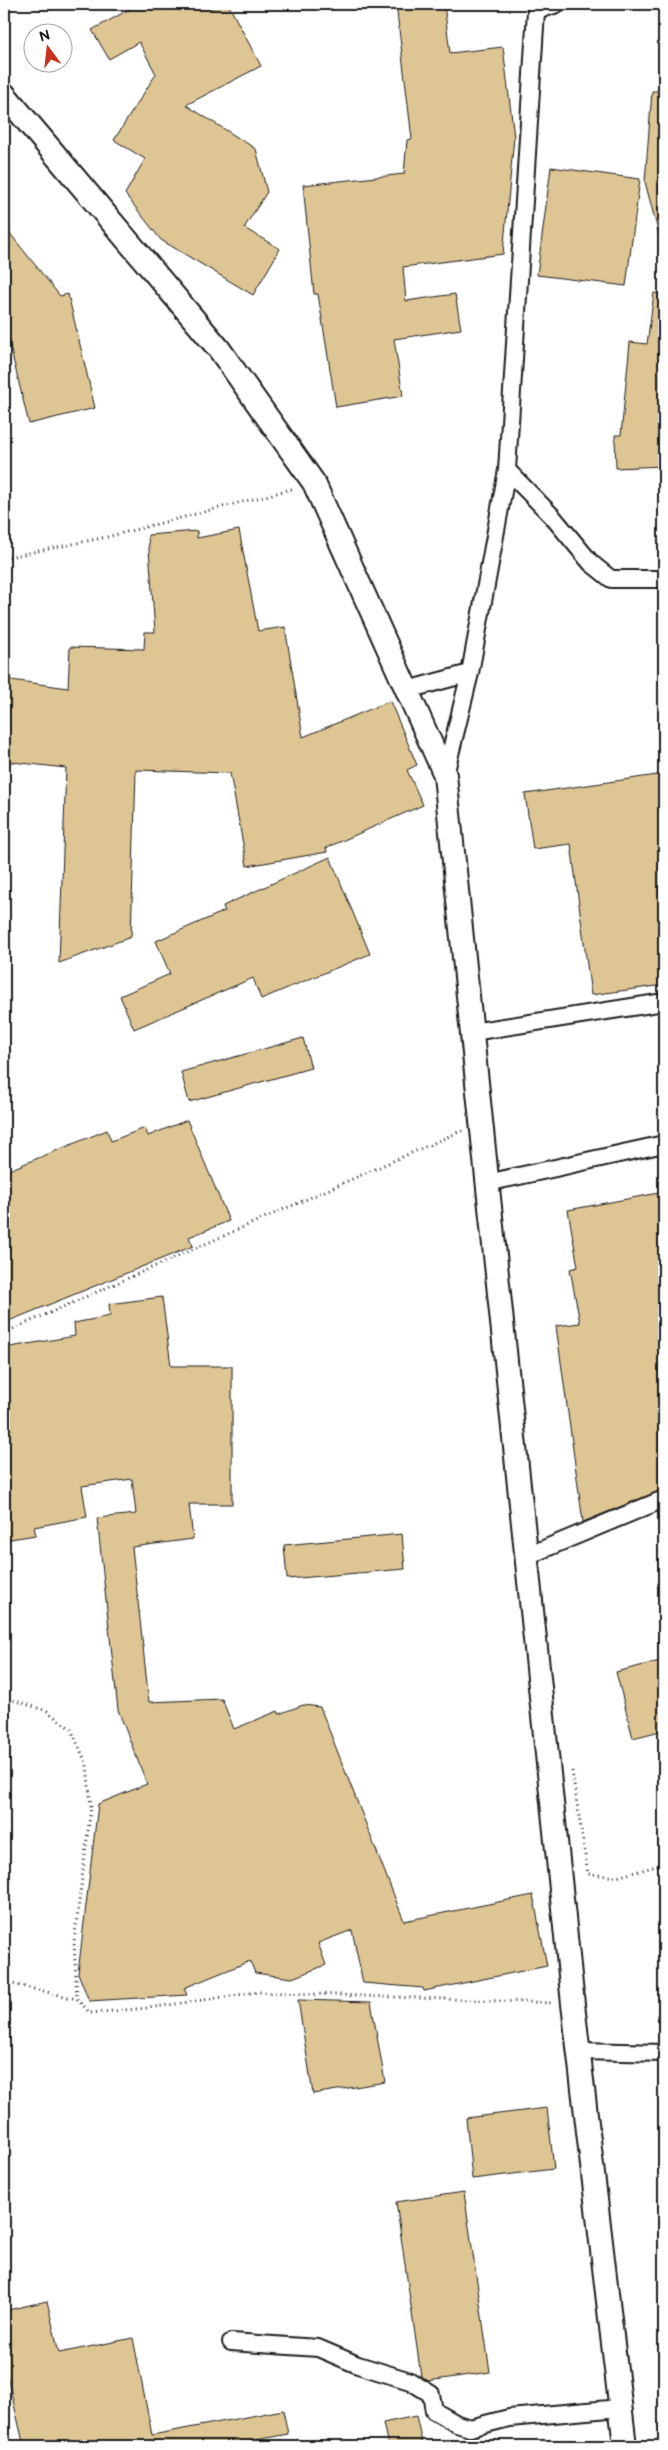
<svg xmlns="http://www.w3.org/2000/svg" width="668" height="2450" font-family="'Balsamiq Sans',sans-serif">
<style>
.building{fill:#dec594;stroke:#1c1c1c}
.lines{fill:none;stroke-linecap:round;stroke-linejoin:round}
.street-casing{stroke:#1c1c1c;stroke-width:20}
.secondary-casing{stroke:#1c1c1c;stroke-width:26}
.path{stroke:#1c1c1c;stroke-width:3;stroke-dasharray:1 4;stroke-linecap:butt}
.street{stroke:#fff;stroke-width:16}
.secondary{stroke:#fff;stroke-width:22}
</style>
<rect width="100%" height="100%" fill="#fff"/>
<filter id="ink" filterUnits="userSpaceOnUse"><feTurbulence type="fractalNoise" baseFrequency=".02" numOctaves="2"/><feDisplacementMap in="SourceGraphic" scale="10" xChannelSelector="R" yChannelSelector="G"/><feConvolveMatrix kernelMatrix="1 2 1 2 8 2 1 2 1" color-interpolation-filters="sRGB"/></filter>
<g filter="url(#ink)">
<path class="building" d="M139,4h67l3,5 11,-5h8l33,62 -75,39 70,44 11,43 -23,36 36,21 -27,46 -92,-55 -36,-46 20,-35 -31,-19 42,-66 -17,-32 -30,17 -17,-29z
M396,4h48l6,49 53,-6 11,90 -11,117 -100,13 3,34 49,-7 6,35 -67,10 9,57 -67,11 -18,-113h-4l-11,-109 101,-11 3,-34 5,-1z
M652,91h12v143l-5,1 -14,-53z
M551,167l89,12 -14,107 -89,-11z
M4,226l56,70 8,-2 27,114 -66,16 -25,-102z
M654,293l10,1v172l-48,2 -1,-33h6l9,-93 17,2z
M239,530l19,101 27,-4 18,110 87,-36 27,64 -10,5 16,35 -97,43 1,4 -80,14 -17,-93 -94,-3 -5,167 -72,26 7,-195 -62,-7v-82l64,9 2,-41 74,2 1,-17h10l-7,-97 49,-4v7z
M664,774v211l-73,10 -20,-151 -38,5 -8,-55z
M330,857l40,97 -109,45 -8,-21 -119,51 -14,-33 50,-22 -14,-33 69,-30 -2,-5z
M303,1038l8,30 -122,34 -8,-30z
M187,1120l42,101 -40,16 4,9 -189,77v-151l103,-42 4,11 34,-13 3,8z
M664,1192v297l-81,33 -27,-196 24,-3 -10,-54 8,-2 -10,-57z
M162,1297l9,69h61v138h-43l4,35 -61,8 17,155 73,-3 12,30 44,-18 1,3 24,-9 17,2 84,214 129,-26 14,71 -123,25 -1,-3 -60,-5 -11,-53 -34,13 8,22 -34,13 -37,-5 -5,-12 -66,27 3,7 -98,6 -11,-28 20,-169 49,-20 -29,-74 -21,-192 39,-4 -4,-35 -50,7 5,31 -53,10 2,8 -32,5v-192l71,-12 -1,-13 36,-7 -1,-12z
M402,1534l3,35 -118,10 -3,-34z
M664,1660v70l-31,8 -17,-66z
M298,2000l73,2 14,80 -72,12z
M547,2108l7,61 -82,10 -6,-61z
M464,2192l26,180 -62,9 -7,-5 -25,-174z
M47,2301l12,52 74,-15 19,97 131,-25 5,24 -63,12h-201l-20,-83v-52z
M416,2416l7,30h-35l-5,-23z"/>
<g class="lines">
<g class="street-casing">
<path id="street" d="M507,470l45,46 39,47 20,16h53
M407,690l63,-17
M445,775l25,-102 37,-203 29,-459 21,-7
M472,1032l192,-30
M487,1183l177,-39
M527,1556l137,-57
M579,2051l85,2
M231,2342l87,6 40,17 52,16 21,13 3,17 23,13 13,4 39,-10 111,-10"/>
</g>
<g class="secondary-casing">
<path id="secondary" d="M4,94l215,255 95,134 131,292 128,1229 52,442"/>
</g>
<path class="path" d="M4,558l103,-21 185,-48
M4,1333l459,-203
M4,1697l43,14 24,18 16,36 4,42 -17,135 3,57 13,14 58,-5 110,-16 295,11
M572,1771l16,103 29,3 47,-13
M4,1982l73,17"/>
<use href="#street" class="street"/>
<use href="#secondary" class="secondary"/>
</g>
</g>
<rect width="668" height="2450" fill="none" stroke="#fff" stroke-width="20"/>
<rect x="10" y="10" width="648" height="2430" fill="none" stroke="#1c1c1c" stroke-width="2" filter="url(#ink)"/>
<g transform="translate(48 48) rotate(345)"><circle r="24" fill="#ffffff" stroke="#a4a4a4"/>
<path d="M0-4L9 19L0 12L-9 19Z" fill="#c8321e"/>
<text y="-8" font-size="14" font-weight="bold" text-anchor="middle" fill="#1c1c1c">N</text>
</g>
</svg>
